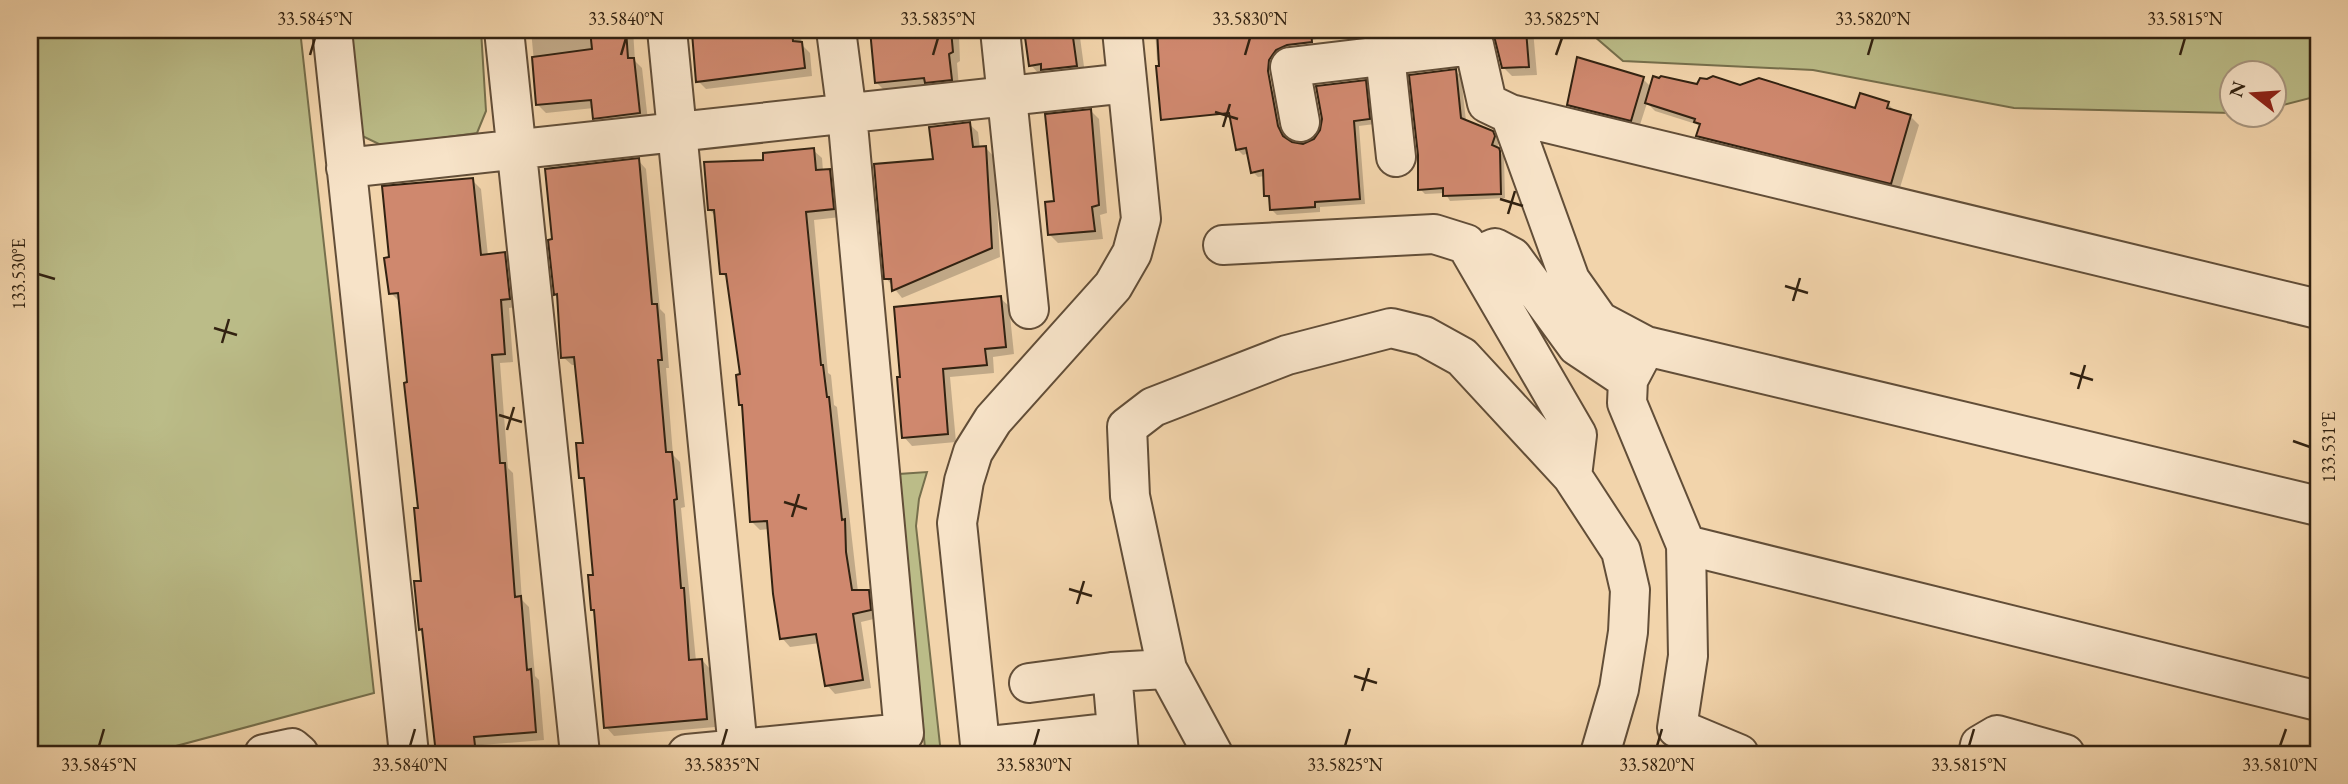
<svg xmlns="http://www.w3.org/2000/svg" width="2348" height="784" font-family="'EB Garamond',serif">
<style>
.green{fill:#bbbc88;stroke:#766f4c;stroke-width:2}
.shadow{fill:#0003}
.building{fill:#cf886e;stroke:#322211;stroke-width:2}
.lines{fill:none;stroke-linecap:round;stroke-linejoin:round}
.minor-casing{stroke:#624e38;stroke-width:42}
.minor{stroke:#f7e3c8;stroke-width:38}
.ticks{fill:none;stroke:#322211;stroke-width:2.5}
.neatline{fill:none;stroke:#322211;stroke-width:2.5}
.ticks-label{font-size:18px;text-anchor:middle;fill:#322211}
</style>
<rect width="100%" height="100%" fill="#f2d4ab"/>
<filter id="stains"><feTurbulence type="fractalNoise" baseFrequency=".00286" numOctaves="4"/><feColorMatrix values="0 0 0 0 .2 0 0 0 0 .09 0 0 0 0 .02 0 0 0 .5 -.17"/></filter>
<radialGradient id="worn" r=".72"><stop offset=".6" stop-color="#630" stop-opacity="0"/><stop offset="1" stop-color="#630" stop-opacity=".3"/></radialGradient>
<path class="green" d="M30,30h270l74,663 -209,56 -4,5h-131z
M341,30h140l5,81 -9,22 -94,13 -29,-14z
M1556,30h762v66l-43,11 -1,-33h-42v39l-218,-5 -201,-38 -190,-9 -28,-24z
M927,472l-8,27 -3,27 25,228h-74l58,-6 -26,-274z"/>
<path class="shadow" d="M531,30h102l2,31 7,7 6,53 -45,6 -8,-9 -1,-10 -48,5 -8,-8z
M699,30h101l2,15 8,8 2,23 -106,13 -8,-8z
M871,30h96v6l-8,1 1,24 -3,2 2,25 -74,3 -9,-9z
M1026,30h53l6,44h-46l-8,-9z
M1155,30h213l-204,36 -7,-6z
M1491,30h42l4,45 -25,1 -9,-9 -6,-27z
M1578,59l65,20 8,8 89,-1 116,24 32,-6 9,9 14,4 8,8 -20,66 -193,-47 -8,-8 3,-9 -2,-2 -44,-14 -8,-8 -8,25 -62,-15 -8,-8z
M1455,71l6,5 5,45 26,11 6,6 1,4 -2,6 7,9 1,41 -55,3 -5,-8 -20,1 -5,-5z
M1365,82l6,5 4,37 -16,2 6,78 -45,3v5l-43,3 -6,-6v-9l-5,-4 -1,-20 -7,1 -5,-5 -4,-19 -6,2 -6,-6 34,-60 5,6 11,46 17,4 12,-5z
M1091,111l8,8 8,94 -7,2 3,24 -45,4 -9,-9 6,-31z
M969,124l9,8 2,17 6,-1 8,9 6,100 -98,41 -16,-20 49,-118z
M813,150l9,8 1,13 6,-1 9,9 3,38 -27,3 14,153 3,2 3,30 3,2 21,185h10l9,9 1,17 -17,4 10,66 -36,6 -8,-9 -7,-42 -30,4 -8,-9 -13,-109 -9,1 -9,-9 -7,-113 -3,-3 1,-29 -13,-96 -7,-7 -6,-56 -6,-7 55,-49z
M638,160l8,9 14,140 5,5 4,54h-3l7,87 7,7 5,45 -4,1 15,153 6,-1 8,9 5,58 -101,9 -8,-9 -10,-114 -3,-3 2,-34 -9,-93 -5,-5 4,-34 -9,-79h-4l-9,-8 -4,-60 -4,-3z
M472,180l9,9 7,67 17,-2 8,8 5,45 -9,1 4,54 -13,1 8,105 5,5 9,127 7,7 6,69 4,4 5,60 -62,5 1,9h-46l-13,-121 -3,-4 2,-47 -3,-73 -11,-125 -9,-82 -9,-9v-34z
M1000,298l9,8 5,48 -21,3 1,16 -44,4 6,65 -44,4 -8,-9 -5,-58z"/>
<path class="building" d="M590,30h36l2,28h6l6,55 -47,6 -2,-19 -55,5 -4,-48 60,-8z
M728,30h64l1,11 9,1 3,26 -109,14 -4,-49z
M870,30h81l2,22 -4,2 3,26 -27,3 -1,-5 -49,5z
M1024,30h48l5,36 -36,4v-6l-12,2z
M1157,30h154l1,12 -25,3 -11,5 -7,10 -1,11 10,55 5,10 9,6 11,2 11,-5 6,-9 2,-11 -6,-33 50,-6 4,39 -16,2 6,78 -45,3v5l-45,3 -1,-14h-5l-1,-26 -12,3 -5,-25 -10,2 -7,-37 -68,7 -5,-54h3z
M1489,30h37l3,37 -27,1 -7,-28z
M1577,57l67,20 -13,44 -64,-16z
M1456,69l5,49 32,13 2,5 -3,9 7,3 1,3 1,43 -58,2v-8l-25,2v-35l-9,-80z
M1653,76l6,2 2,-2 36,8 3,-6 7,1 6,-3 27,9 19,-7 96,30 5,-15 29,9 -2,6 24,7 -20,69 -195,-48 4,-12 -6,-2 1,-3 -50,-16z
M1091,109l8,96 -7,2 3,24 -47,4 -3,-33 9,-1 -9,-87z
M970,122l3,25 13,-1 6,102 -100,43 -1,-12h-7l-10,-115 59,-5 -4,-32z
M814,148l2,22 14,-1 4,40 -28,3 15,153h2l4,32h2l13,123 3,-1 1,33 6,38h17l2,20 -18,4 10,66 -38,6 -9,-52 -36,5 -7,-45 -6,-73 -17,1 -8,-117h-3l-3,-30 4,-1 -14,-100h-6l-6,-64h-6l-4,-48 59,-2v-7z
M639,158l13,146h5l5,56h-4l8,92h6l5,47 -3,1 7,88h3l5,72 13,-1 5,60 -103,9 -10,-118h-3l-3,-35h5l-9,-97h-5l-3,-35h7l-9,-86 -13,1 -4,-64 -3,1 -6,-55 4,-1 -7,-70z
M473,178l8,77 24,-3 5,47 -9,1 4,54 -13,1 8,108h5l10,134 6,-1 6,74 4,-1 5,63 -62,5 2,17h-40l-14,-125 -3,1 -5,-49h7l-7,-73h4l-14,-125 3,-1 -9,-89 -9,1 -5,-36 5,-1 -7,-71z
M1001,296l5,51 -21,2 2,16 -44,4 5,65 -46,4 -5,-61h3l-6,-70z"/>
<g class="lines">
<g class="minor-casing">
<path id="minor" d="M332,30l77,724
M504,30l76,724
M667,30l71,719
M1000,30l29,279
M1385,55l11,102
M1300,122l-10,-55 184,-22 13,58 23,11
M346,168l781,-85
M1223,245l211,-11 32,10 111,191 -5,41
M1474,257l21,-9 17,9 65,89 51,34
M1646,346l672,160
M1686,545l632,156
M1029,683l83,-11
M980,747l137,-15
M264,754l28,-6 7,6
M687,754l217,-21 -57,-619 -11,-84
M981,754l-24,-231 7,-42 9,-29 20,-32 120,-134 19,-33 9,-34 -19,-189
M1119,754l-7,-82 55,-3
M1213,754l-46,-85 -37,-173 -3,-69 26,-20 134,-52 104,-27 33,8 38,21 110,119 49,75 9,39 -2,42 -9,57 -19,65
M1739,754l-62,-26 11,-72 -2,-111 -59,-142 1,-23 18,-34 -47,-25 -29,-41 -60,-166 808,195
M1978,754l2,-9 17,-10 68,19"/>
</g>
<use href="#minor" class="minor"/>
</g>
<path class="ticks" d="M310,55l5,-17M621,55l5,-17M933,55l5,-17M1245,55l5,-17M1556,55l6,-17M1868,55l5,-17M2180,55l5,-17M1215,112l23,7M1223,127l7,-23M1500,199l23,7M1508,214l7,-23M38,274l17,5M1785,286l23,7M1793,301l7,-23M214,328l23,7M222,343l7,-24M2070,373l23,7M2078,389l7,-24M499,415l23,7M507,430l7,-23M2293,441l17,6M784,502l23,7M792,517l7,-23M1069,589l23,7M1077,604l7,-23M1354,676l23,7M1362,691l7,-23M99,746l5,-17M410,746l5,-17M722,746l5,-17M1034,746l5,-17M1345,746l5,-17M1657,746l5,-17M1969,746l5,-17M2280,746l6,-17"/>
<rect width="2348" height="784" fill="none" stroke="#f2d4ab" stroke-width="77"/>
<g transform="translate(2253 94) rotate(287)"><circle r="33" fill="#f7e3c8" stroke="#a8967f" stroke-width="2"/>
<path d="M0-5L12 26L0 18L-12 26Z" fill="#8f2418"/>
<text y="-10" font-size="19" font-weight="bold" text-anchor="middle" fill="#322211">N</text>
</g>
<rect x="38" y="38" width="2272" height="708" class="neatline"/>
<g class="ticks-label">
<text x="315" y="25">33.5845°N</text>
<text x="626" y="25">33.5840°N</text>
<text x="938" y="25">33.5835°N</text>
<text x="1250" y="25">33.5830°N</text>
<text x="1562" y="25">33.5825°N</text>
<text x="1873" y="25">33.5820°N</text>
<text x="2185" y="25">33.5815°N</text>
<text transform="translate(19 274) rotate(-90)" y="6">133.530°E</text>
<text transform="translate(2329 447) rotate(-90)" y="6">133.531°E</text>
<text x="99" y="771">33.5845°N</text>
<text x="410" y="771">33.5840°N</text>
<text x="722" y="771">33.5835°N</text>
<text x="1034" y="771">33.5830°N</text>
<text x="1345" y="771">33.5825°N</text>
<text x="1657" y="771">33.5820°N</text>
<text x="1969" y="771">33.5815°N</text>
<text x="2280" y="771">33.5810°N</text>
</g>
<rect width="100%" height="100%" filter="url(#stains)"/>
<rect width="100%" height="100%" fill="url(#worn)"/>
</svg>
